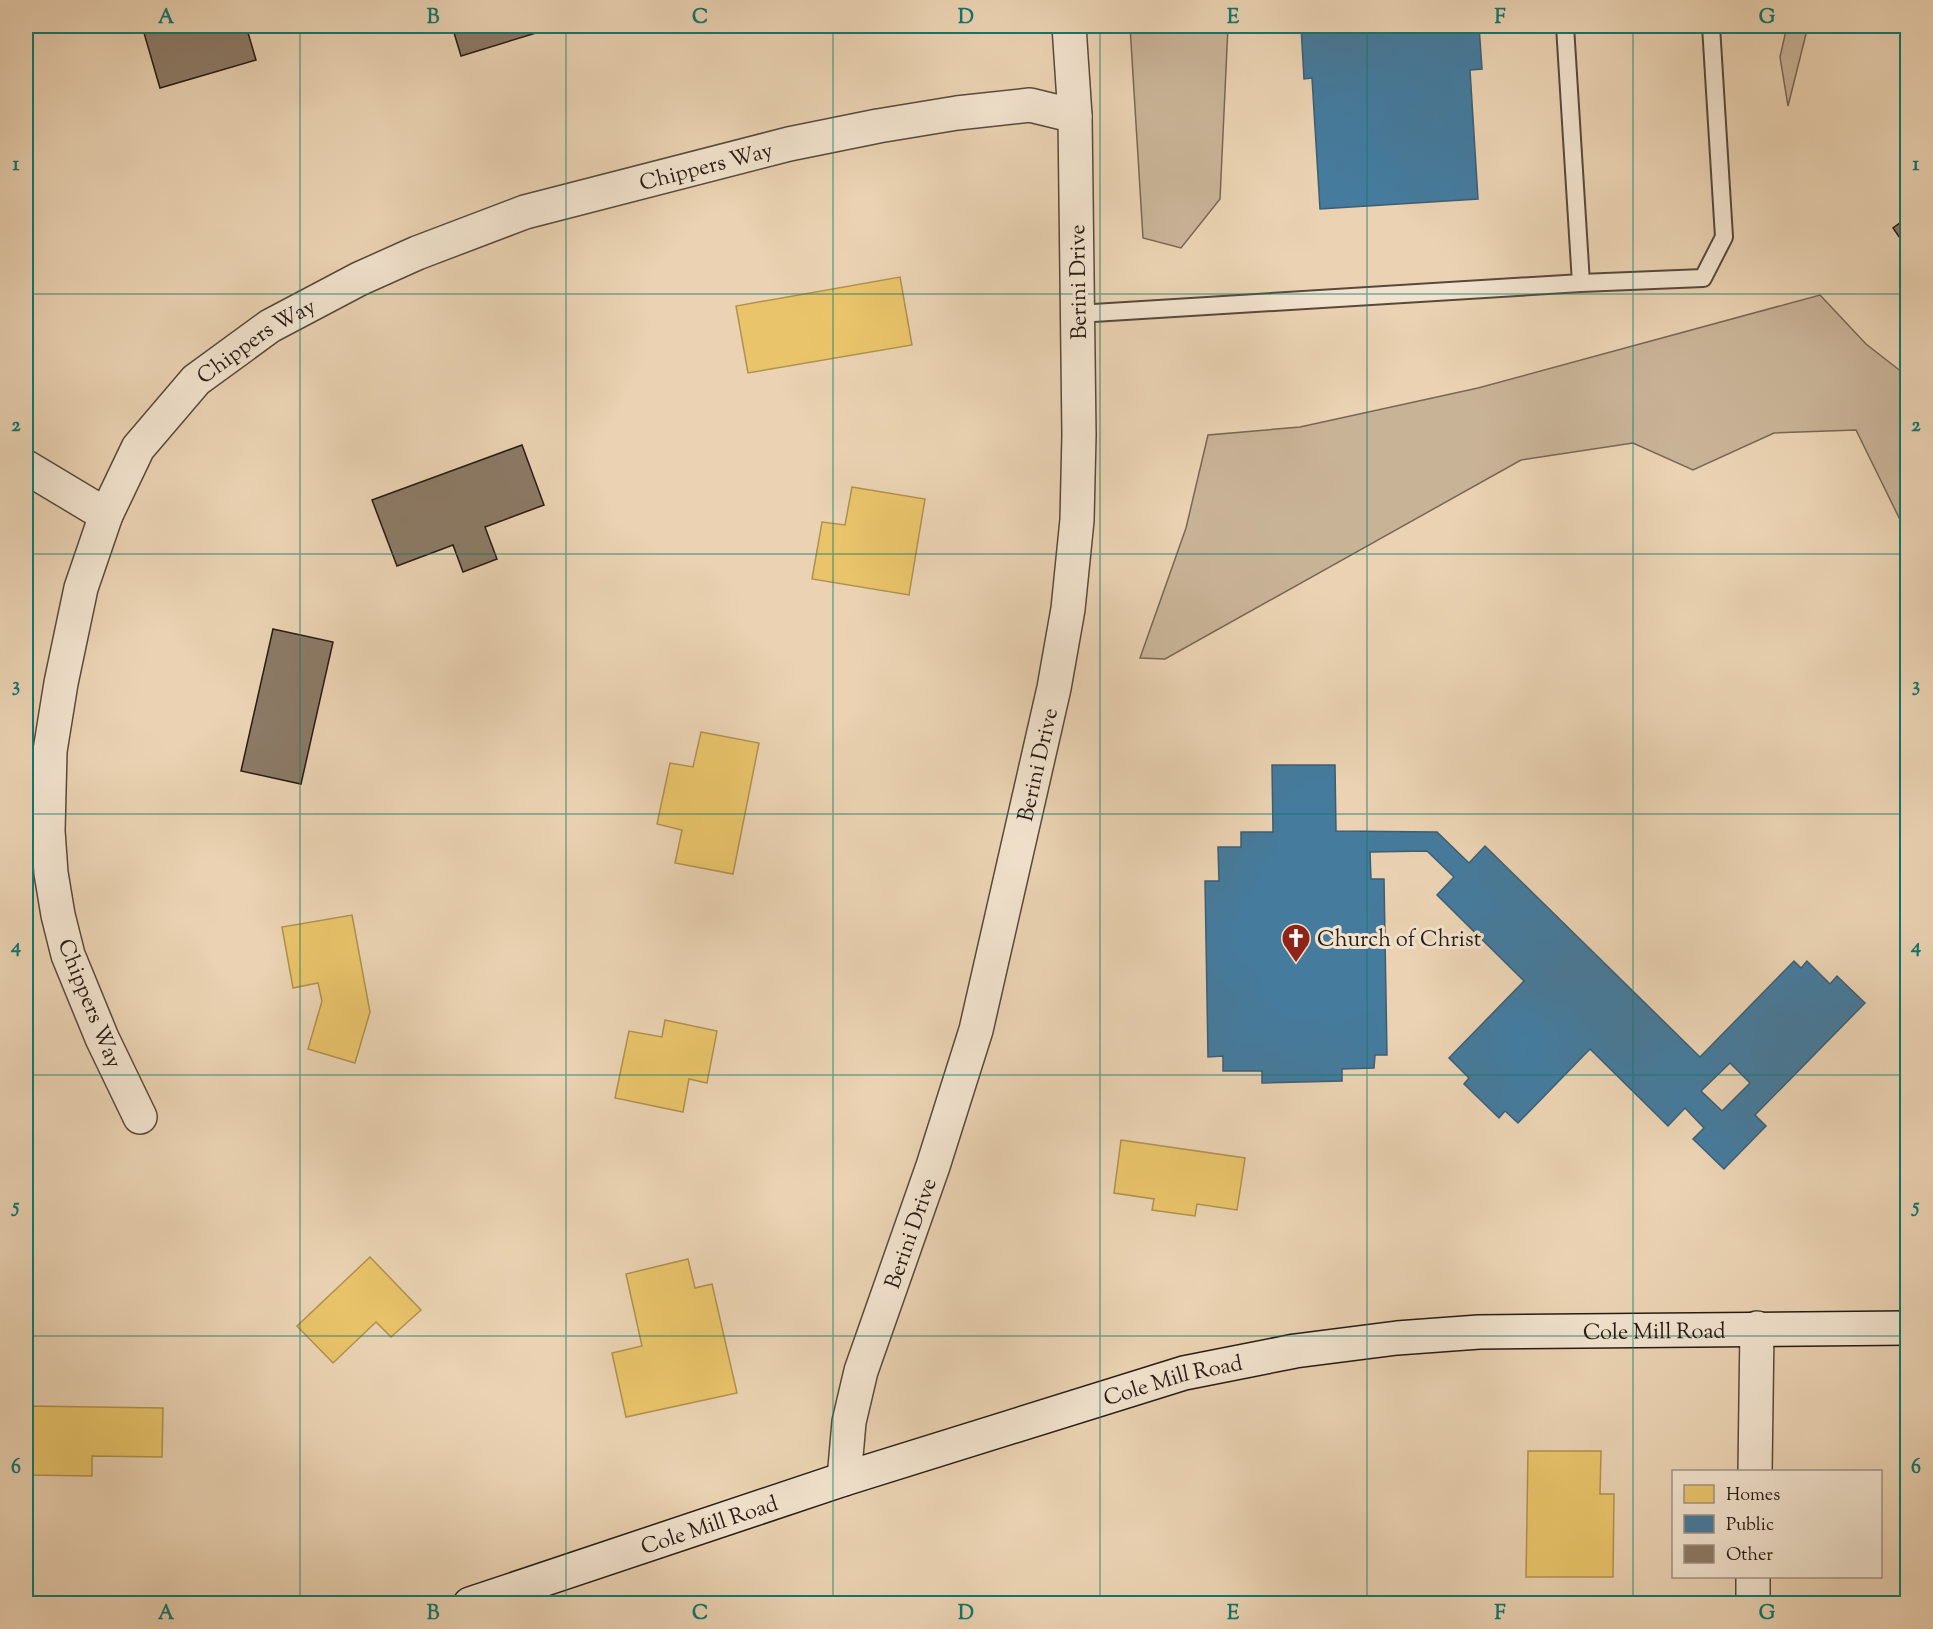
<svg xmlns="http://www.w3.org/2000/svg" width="1933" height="1629" font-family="'Sorts Mill Goudy',serif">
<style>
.green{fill:#c9b397;stroke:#786756;stroke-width:1.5}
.homes{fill:#e9c46a;stroke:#af9150;stroke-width:1.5}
.public{fill:#457b9d;stroke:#3c5e74;stroke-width:1.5;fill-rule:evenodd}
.building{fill:#8c7a66;stroke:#271b14;stroke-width:1.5}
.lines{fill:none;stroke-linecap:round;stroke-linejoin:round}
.lane-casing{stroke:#58493c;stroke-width:20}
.street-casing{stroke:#58493c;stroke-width:36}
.secondary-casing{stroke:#271b14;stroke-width:36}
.lane{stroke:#f1e2cd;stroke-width:16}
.street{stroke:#f1e2cd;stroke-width:33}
.secondary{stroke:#f1e2cd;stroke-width:33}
.grid{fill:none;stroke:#0f766e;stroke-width:1.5;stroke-opacity:0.55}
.labels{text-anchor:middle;stroke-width:6;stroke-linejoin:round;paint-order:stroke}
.street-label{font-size:22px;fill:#271b14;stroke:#f1e2cd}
.poi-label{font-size:22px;fill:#271b14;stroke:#f1e2cd;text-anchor:start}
.neatline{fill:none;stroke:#0f766e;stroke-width:2}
.grid-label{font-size:20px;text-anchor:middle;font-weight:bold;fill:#0f766e}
</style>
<rect width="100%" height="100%" fill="#ead2b2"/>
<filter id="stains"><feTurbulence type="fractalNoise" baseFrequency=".00333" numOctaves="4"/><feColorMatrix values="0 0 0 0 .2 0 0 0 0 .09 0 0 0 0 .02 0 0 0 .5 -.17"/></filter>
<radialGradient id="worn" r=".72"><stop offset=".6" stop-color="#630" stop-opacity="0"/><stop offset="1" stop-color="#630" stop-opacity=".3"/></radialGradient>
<path class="green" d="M1130,26h98l-8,173 -39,49 -38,-10z
M1787,26h21l-20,80 -8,-49z
M1820,295l46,49 41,32v158l-51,-104 -82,3 -81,37 -60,-27 -112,17 -356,199 -25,-1 46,-130 22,-93 92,-8 178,-39z"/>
<path class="homes" d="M900,277l12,68 -164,28 -12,-67z
M852,487l73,12 -16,96 -97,-16 10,-57 23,3z
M701,732l58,11 -26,131 -58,-11 7,-33 -25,-6 13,-61 23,4z
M352,915l18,97 -15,51 -47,-14 14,-48 -4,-18 -25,5 -11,-61z
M665,1020l52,11 -10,52 -18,-4 -6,33 -68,-14 14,-67 33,6z
M1121,1140l124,18 -8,52 -40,-6 -2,12 -43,-6 2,-11 -40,-6z
M370,1257l51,53 -30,27 -15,-15 -43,41 -36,-37z
M688,1259l7,29 17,-4 25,109 -111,24 -14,-64 30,-7 -16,-72z
M26,1406l137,2 -1,49 -70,-1v20l-66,-1z
M1528,1451h73l-1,43h14l-1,83h-87z"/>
<path class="public" d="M1301,26h178l3,43 -12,1 8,129 -158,10 -8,-131 -8,1z
M1272,765h63l1,66 101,1 32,31 16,-17 215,211 94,-96 7,7 6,-7 23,23 7,-8 28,27 -110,112 11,11 -42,43 -31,-30 11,-11 -19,-20 -17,18 -78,-77 -72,74 -13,-12 -6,7 -35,-34 5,-6 -20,-20 75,-77 -87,-86 17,-18 -27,-26 -57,1 1,27h13l3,176h-12l-1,13 -32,1v12l-80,2v-12h-39v-15l-15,1 -3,-176h14l-1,-34h23v-15h32zM1730,1063l20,20 -28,28 -21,-20z"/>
<path class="building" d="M142,26h104l10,34 -96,28z
M452,26h82l2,7 -75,23z
M1908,217v24l-4,3 -11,-16z
M522,445l22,60 -59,22 12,32 -34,13 -10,-27 -56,21 -25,-66z
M273,629l60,13 -32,142 -60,-13z"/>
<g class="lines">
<g class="lane-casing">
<path id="lane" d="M1581,283l122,-5 21,-41 -13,-211
M1077,314l504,-31 -16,-257"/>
</g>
<g class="street-casing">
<g id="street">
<path d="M26,467l80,48"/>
<path id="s1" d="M140,1117l-38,-79 -34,-83 -10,-40 -7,-42 -3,-42 2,-80 11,-68 20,-95 25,-73 32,-67 58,-68 74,-54 89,-47 58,-26 108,-41 264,-68 89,-18 79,-13 73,-8 45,11"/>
<path d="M1755,1472l2,-144"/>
<path id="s2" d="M844,1479l5,-57 12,-51 72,-205 43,-136 78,-342 14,-79 9,-89 2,-85 -4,-319 -6,-90"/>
<path d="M1753,1604v-28"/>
</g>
</g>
<g class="secondary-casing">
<g id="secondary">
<path id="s3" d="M470,1604l374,-125 340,-106 111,-22 102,-13 82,-6 429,-4"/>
</g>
</g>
<use href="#lane" class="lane"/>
<use href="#street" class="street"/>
<use href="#secondary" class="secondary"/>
</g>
<path class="grid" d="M300,26v1578M566,26v1578M833,26v1578M1100,26v1578M1367,26v1578M1633,26v1578M26,294h1882M26,554h1882M26,814h1882M26,1075h1882M26,1336h1882"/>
<defs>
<g id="church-pin" transform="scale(1.5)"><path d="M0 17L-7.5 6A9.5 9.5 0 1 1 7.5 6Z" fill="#8f2418" stroke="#f1e2cd"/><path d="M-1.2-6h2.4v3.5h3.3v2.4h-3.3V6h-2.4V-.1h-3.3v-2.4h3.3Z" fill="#fff"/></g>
</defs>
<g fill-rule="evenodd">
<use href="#church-pin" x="1296" y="938"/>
</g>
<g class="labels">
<g class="street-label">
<text dy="8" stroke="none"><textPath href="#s1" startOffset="1348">Chippers Way</textPath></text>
<text transform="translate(1077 282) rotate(-91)" y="8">Berini Drive</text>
<text dy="8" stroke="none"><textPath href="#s1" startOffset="862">Chippers Way</textPath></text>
<text dy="8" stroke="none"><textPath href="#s2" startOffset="742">Berini Drive</textPath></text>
<text transform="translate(91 1003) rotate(68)" y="8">Chippers Way</text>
<text dy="8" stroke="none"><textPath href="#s2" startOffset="256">Berini Drive</textPath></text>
<text dy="8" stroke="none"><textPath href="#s3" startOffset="1224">Cole Mill Road</textPath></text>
<text dy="8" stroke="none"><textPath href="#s3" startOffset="738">Cole Mill Road</textPath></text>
<text dy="8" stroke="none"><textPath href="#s3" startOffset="252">Cole Mill Road</textPath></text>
</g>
<g class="poi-label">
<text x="1317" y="946">Church of Christ</text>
</g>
</g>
<rect width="1933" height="1629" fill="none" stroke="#ead2b2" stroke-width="66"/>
<rect x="1672" y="1470" width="210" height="108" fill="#f1e2cd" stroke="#a09283" stroke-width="1.5"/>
<rect x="1684" y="1485" width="30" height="18" fill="#e9c46a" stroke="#a09283" stroke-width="1.5"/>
<text x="1726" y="1500" font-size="18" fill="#271b14">Homes</text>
<rect x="1684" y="1515" width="30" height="18" fill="#457b9d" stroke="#a09283" stroke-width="1.5"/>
<text x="1726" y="1530" font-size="18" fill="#271b14">Public</text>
<rect x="1684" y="1545" width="30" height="18" fill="#8c7a66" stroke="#a09283" stroke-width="1.5"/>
<text x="1726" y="1560" font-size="18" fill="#271b14">Other</text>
<rect x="33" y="33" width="1867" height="1563" class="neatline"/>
<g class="grid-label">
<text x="166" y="23">A</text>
<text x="433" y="23">B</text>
<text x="700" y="23">C</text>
<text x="966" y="23">D</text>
<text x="1233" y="23">E</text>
<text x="1500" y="23">F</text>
<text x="1767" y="23">G</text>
<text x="16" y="170">1</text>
<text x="1916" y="170">1</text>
<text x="16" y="431">2</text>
<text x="1916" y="431">2</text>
<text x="16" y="691">3</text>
<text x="1916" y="691">3</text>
<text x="16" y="952">4</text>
<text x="1916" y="952">4</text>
<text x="16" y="1212">5</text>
<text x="1916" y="1212">5</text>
<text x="16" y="1473">6</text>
<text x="1916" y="1473">6</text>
<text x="166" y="1619">A</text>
<text x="433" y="1619">B</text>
<text x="700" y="1619">C</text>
<text x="966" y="1619">D</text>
<text x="1233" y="1619">E</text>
<text x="1500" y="1619">F</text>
<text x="1767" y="1619">G</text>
</g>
<rect width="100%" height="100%" filter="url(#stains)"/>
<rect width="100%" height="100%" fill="url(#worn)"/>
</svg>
